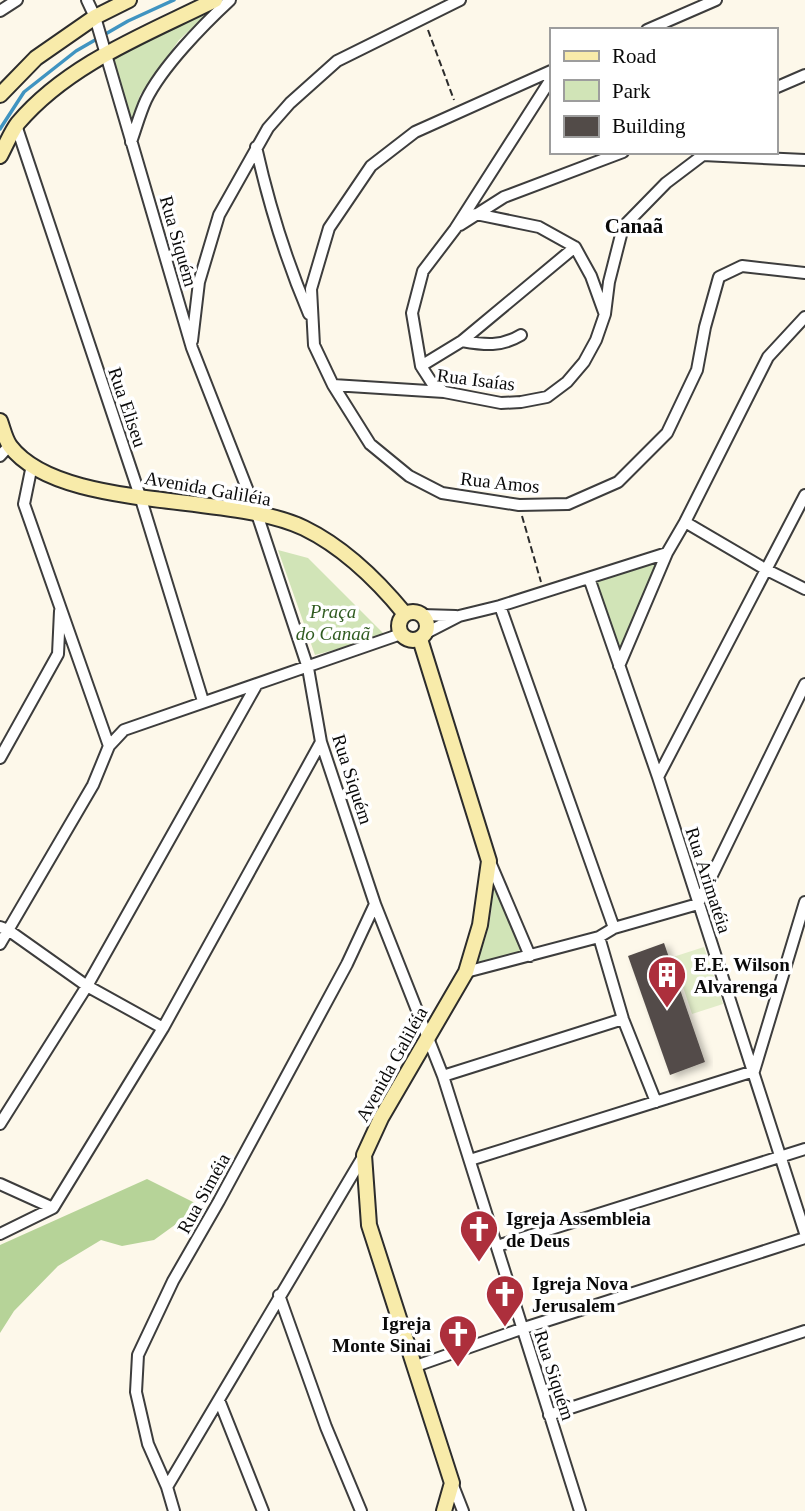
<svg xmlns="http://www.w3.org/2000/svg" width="805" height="1511" font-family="'Times New Roman',serif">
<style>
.green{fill:#d1e4b7}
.forest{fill:#b6d398}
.pitch{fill:#e1ecc8}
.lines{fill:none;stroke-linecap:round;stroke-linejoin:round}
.stream{stroke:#4094c1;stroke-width:3.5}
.building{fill:#524b48;filter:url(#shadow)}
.minor-casing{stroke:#3d3d3d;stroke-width:14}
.secondary-casing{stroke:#2c2c2c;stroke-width:18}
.path{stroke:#2c2c2c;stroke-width:2;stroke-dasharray:7 3.5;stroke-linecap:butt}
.minor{stroke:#fff;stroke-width:10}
.secondary{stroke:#f8ebaa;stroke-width:14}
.labels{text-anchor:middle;stroke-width:7;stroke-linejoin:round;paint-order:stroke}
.street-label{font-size:19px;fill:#0a0a0a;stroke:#fff}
.park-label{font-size:19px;font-style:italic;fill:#305b21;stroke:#fff}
.poi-label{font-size:19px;font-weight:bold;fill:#0a0a0a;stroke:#fff;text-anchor:start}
.neighbourhood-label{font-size:21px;font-weight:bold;fill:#0a0a0a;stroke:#fff}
</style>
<defs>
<filter id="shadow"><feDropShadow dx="5" dy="3" stdDeviation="3.5" flood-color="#0004"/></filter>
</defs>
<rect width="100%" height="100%" fill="#fdf8ea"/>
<path class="green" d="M222,0l-43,40 -39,55 -10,32 -19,-70z
M278,550l30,8 78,78 -71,19z
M660,560l-41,96 -26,-76z
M493,875l30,81 -50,11c17,-30 20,-57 20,-92z"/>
<path class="forest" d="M147,1179l54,27 -47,34 -32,6 -21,-6 -43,26 -44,45 -14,22v-88z"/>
<path class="pitch" d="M704,947l19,57 -31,10 -19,-57z"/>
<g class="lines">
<path class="stream" d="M0,129l24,-37 52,-41 52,-30 46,-21"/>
</g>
<path class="building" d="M664,943l41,119 -35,13 -42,-119z"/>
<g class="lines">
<g class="minor-casing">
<path id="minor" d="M87,0l8,17 97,331 65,166 51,154 13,74 54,162 68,172 137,435
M0,11l17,-11
M647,30l69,-30
M551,71l-136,61 -44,34 -42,62 -18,61 3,56 19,40 37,59 39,32 33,17 77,12 49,-1 50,-22 49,-49 30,-63 8,-43 14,-50 23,-11 63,7
M775,88l30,-13
M16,125l124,371 63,205
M131,142c5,-14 9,-29 15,-42 16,-33 57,-75 84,-100
M256,147c13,58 30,113 53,167
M476,214l63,13 36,20 16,29 13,36
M460,225l44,-28 119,-45
M192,341l7,-59 20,-67 49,-87 22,-25 47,-42 123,-61
M462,341c23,4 39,6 59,-6
M421,366l41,-25 113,-94
M333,385l111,7 57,11 20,-1 26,-5 20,-15 17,-20 12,-22 9,-26 4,-32 14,-55 43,-44 37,-28 102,5
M442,390l-10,-7 -11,-17 -9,-53 11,-42 32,-42 96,-150
M0,456l10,-11
M32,465l-8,39 85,242
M685,522l80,47 40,20
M589,578l69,199 147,456
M500,606l114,322
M422,615l34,1
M426,633l33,-17 41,-10 167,-53
M619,666l48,-113 18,-31 83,-165 37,-40
M0,758l58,-104 2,-43
M658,777l147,-282
M490,862l40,94
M0,927l8,3 79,56 76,42
M599,937l24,82 33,83
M0,944l93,-159 16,-39 15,-16 277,-96
M466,972l133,-35 15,-9 84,-24 107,-220
M443,1076l180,-57
M0,1124l87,-138 170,-302
M470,1160l284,-89 51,-169
M0,1184l53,24
M0,1234l53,-26 110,-180 158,-286
M497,1246l308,-97
M279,1295l47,132 35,84
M416,1366l105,-37 284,-91
M219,1400l44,111
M549,1415l256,-84
M452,1483l11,28
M167,1487l197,-332
M174,1511l-7,-24 -19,-43 -12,-52 2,-37 35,-74 46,-80 128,-237 28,-60"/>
</g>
<g class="secondary-casing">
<path id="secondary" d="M0,95l36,-37 59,-41 34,-17
M0,156c6,-11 11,-24 18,-33 51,-60 129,-89 197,-123
M0,421c3,8 5,18 10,25 50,66 219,46 294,82 39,19 74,53 101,86
M399 626a14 14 0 1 1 28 0a14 14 0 1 1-28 0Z
M420,639l69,222 -9,64 -14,47 -85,146 -17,37 5,70 83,258 -8,28"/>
</g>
<path class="path" d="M428,30l26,70
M522,516l19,66"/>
<use href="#minor" class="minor"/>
<use href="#secondary" class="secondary"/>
</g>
<defs>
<g id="building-pin" transform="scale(2.0125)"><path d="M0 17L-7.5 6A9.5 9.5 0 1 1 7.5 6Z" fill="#ad2f3c" stroke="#fff"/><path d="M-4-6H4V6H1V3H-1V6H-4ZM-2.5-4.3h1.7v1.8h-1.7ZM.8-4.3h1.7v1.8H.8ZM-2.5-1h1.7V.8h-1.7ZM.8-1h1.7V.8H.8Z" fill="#fff"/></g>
<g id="church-pin" transform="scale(2.0125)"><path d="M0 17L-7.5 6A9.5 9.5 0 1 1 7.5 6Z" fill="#ad2f3c" stroke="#fff"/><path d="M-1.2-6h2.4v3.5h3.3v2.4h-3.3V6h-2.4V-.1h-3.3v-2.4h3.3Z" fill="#fff"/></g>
</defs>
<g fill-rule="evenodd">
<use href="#building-pin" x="667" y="975"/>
<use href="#church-pin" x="479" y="1229"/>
<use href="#church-pin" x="505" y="1294"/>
<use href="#church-pin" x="458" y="1334"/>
</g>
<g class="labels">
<g class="street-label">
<text transform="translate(179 241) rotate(74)" y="7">Rua Siquém</text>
<text transform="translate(476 379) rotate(7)" y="7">Rua Isaías</text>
<text transform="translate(128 407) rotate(71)" y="7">Rua Eliseu</text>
<text transform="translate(500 482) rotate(6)" y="7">Rua Amos</text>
<text transform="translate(208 488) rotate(10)" y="7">Avenida Galiléia</text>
<text transform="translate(353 779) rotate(72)" y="7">Rua Siquém</text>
<text transform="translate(709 880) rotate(72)" y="7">Rua Arimatéia</text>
<text transform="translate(391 1064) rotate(-61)" y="7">Avenida Galiléia</text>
<text transform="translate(203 1193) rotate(-61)" y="7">Rua Siméia</text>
<text transform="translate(555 1375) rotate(72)" y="7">Rua Siquém</text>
</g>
<g class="park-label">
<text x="333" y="618">Praça<tspan x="333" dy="22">do Canaã</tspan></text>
</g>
<g class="poi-label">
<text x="694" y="971">E.E. Wilson<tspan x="694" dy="22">Alvarenga</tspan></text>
<text x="506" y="1225">Igreja Assembleia<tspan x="506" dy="22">de Deus</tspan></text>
<text x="532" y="1290">Igreja Nova<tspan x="532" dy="22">Jerusalem</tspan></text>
<text x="431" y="1330" text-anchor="end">Igreja<tspan x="431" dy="22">Monte Sinai</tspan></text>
</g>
<g class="neighbourhood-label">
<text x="634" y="233">Canaã</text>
</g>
</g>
<rect x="550" y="28" width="228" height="126" fill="#ffffff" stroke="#9d9d9d" stroke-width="2"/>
<rect x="564" y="51" width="35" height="10" fill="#f8ebaa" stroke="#9d9d9d" stroke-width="2"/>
<text x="612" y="63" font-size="21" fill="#0a0a0a">Road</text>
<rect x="564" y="80" width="35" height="21" fill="#d1e4b7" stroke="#9d9d9d" stroke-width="2"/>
<text x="612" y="98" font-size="21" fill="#0a0a0a">Park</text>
<rect x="564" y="116" width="35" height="21" fill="#524b48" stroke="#9d9d9d" stroke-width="2"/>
<text x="612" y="133" font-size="21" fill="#0a0a0a">Building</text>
</svg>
